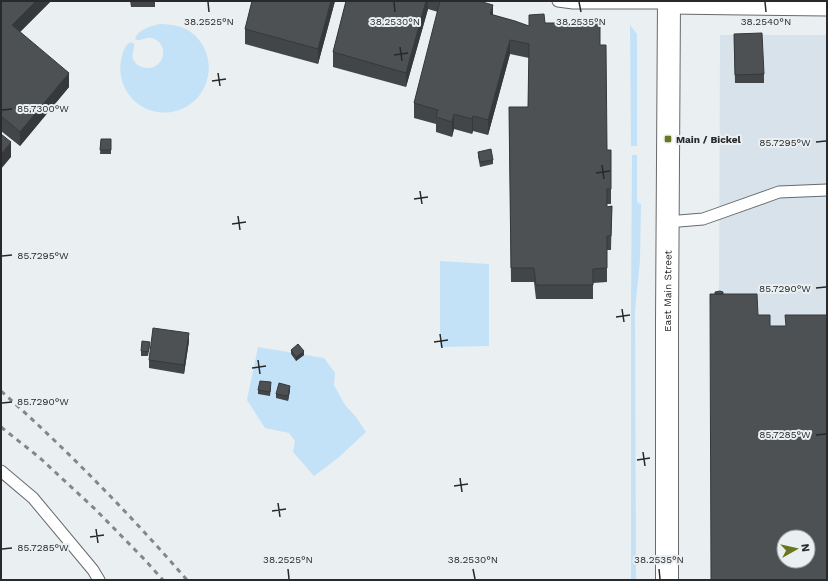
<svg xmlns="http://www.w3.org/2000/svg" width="828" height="581" font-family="'Work Sans',sans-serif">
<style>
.built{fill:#d7e2ea;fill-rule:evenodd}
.green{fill:#c3e2f8}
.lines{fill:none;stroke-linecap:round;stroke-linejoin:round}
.service-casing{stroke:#666a6d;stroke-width:13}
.minor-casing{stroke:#666a6d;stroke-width:23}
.primary-casing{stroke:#666a6d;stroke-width:24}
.service{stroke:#fff;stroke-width:11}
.minor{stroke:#fff;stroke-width:21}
.primary{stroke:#fff;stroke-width:22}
.rail{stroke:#848789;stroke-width:3;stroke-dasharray:5 5;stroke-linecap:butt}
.wall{fill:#424648}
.shaded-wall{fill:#36393b}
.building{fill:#4d5154;stroke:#36393b;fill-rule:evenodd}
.ticks{fill:none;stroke:#27292a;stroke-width:1.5}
.poi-dot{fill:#6a7621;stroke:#eaeff2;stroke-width:1.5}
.labels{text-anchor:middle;stroke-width:4;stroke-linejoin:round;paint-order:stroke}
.poi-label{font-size:10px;font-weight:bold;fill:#27292a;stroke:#eaeff2;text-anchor:start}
.street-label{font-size:10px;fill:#27292a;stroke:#eaeff2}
.ticks-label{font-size:10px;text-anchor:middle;fill:#27292a;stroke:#eaeff2;stroke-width:4;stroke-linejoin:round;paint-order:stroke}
</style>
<rect width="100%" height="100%" fill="#eaeff2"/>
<path class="built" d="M720,35h107v545h-109zM784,537h24v24h-24z"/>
<path class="green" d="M160,24c7,0 14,1 21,3 20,7 31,29 27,49 -8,40 -59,50 -81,16 -6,-10 -8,-21 -6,-32 2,-7 3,-15 10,-18l3,2c1,5 -3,10 -1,15 2,4 5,7 9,8 21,7 30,-23 10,-29 -6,-1 -10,3 -16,2l-1,-2c4,-9 16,-12 25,-14z
M630,25l7,9v112h-6z
M632,155h5v46l1,2 3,1 -1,56 -5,51 1,269h-5v-269z
M440,261l49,3v82l-49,1z
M258,347l66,11 11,15 -1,12 11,20 11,12 10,15 -28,26 -24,18 -21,-24 2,-11 -6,-8 -24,-5 -18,-28z"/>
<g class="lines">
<g class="service-casing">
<path id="service" d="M558,1l15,2h96
M667,222l36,-3 76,-27 48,-2
M1,471l32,27 60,72 6,10"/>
</g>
<g class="minor-casing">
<path id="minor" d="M669,3l158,2"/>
</g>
<g class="primary-casing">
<g id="primary">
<path id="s1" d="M667,580v-258l2,-321"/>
</g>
</g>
<use href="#service" class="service"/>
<use href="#minor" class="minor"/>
<use href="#primary" class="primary"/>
<path class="rail" d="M1,391c66,59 128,122 186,189
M1,427l39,31 56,52 48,49 19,21"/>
</g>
<path class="wall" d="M1,1h50l-31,31 49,55 -49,59 -19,-15z
M130,1h26l-1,1v5h-24z
M252,1h83l-17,63 -73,-20v-15z
M346,1h133l14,14 36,11v-11l16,8 55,22 7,105h4v54h-4v3l5,-1 -1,44h-4v32l-14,1v16h-57l-2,-17h-23l-2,-175h19l1,-49 -19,-4 -22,81 -15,-4 -1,3 -18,-5 -2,8 -16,-5v-8l-22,-6v-15l24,-91 -10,-3 -22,78 -73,-20v-15z
M734,34l30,40v9h-29z
M101,139h10v15h-11z
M478,152l15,8v4l-13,3 -2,-11z
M189,341l-5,33 -35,-6v-8z
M150,346l-2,10h-7v-5z
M291,350l13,5 -8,6 -5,-7z
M271,387l-1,9 -12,-2v-4z
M290,390l-2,11 -12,-3v-4z"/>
<path class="shaded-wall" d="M36,1h15l-39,39v-15z
M331,1h4l-17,63v-15z
M426,1h2v8l-22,78v-14z
M493,5v15l-3,-6z
M510,40v14l-22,81v-15z
M69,73v14l-49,59v-14z
M454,114v15l-2,8v-15z
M473,116v15l-1,3v-15z
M11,142v15l-10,12v-15z
M189,333v8l-5,33v-9z
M304,351v4l-8,6v-4z
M290,386v4l-2,11v-5z"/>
<path class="building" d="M1,1h35l-24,24 57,48 -49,59 -19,-16z
M252,1h79l-13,48 -73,-20z
M346,1h80l-20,72 -73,-21z
M440,1h39l14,4 -3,9 25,7 14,5v-11l15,-1 1,9h55v22h6l1,105h4v39h-4v18l5,-1 -1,30h-4v32l-14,1v16h-57l-2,-17h-23l-2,-161h19l1,-63 -19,-4 -22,80 -15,-4 -1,3 -18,-5 -2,8 -16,-5 2,-7 -24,-7z
M762,33l2,41 -29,1 -1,-41z
M1,134l10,8 -10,12z
M101,139h10v11h-11z
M491,149l2,11 -13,2 -2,-10z
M720,291l3,1v2h-8v-2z
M710,294h47l1,21h12v11h16l-1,-11h42v265h-116zM784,537h24v24h-24z
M153,328l36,5 -5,32 -35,-5z
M142,341l8,1 -2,10 -7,-1z
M298,344l6,7 -8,6 -5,-7z
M260,381l11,1 -1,10 -12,-2z
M279,383l11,3 -2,10 -12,-2z"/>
<path class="ticks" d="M208,2l1,10M394,2l1,10M579,2l2,10M765,2l1,10M400,47l2,14M394,55l14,-2M218,73l2,13M212,81l14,-2M2,110l10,-1M816,142l10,-1M602,165l2,14M596,173l14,-2M420,191l2,13M414,199l14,-2M238,216l2,14M232,224l14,-2M2,256l10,-1M816,288l10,-1M622,309l2,13M616,317l14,-2M440,334l2,14M434,342l14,-2M258,360l2,14M252,368l14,-2M2,403l10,-1M816,435l10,-1M643,452l2,14M637,460l13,-2M460,478l2,14M454,486l14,-2M278,503l2,14M272,511l14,-2M96,529l2,14M90,537l14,-2M2,549l10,-1M288,569l1,10M473,569l2,10M659,569l1,10"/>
<rect class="poi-dot" x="664" y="135" width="8" height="8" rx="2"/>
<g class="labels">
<g class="poi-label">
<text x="676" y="143">Main / Bickel</text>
</g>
<g class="street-label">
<text dy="4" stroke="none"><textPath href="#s1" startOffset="289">East Main Street</textPath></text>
</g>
</g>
<g class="ticks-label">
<text x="209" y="25">38.2525°N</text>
<text x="395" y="25">38.2530°N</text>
<text x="581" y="25">38.2535°N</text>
<text x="766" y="25">38.2540°N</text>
<text x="43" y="112">85.7300°W</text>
<text x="785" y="146">85.7295°W</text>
<text x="43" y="259">85.7295°W</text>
<text x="785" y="292">85.7290°W</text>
<text x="43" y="405">85.7290°W</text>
<text x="785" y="438">85.7285°W</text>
<text x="43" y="551">85.7285°W</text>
<text x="288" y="563">38.2525°N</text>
<text x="473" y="563">38.2530°N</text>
<text x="659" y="563">38.2535°N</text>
</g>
<rect width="828" height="581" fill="none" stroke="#27292a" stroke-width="4"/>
<g transform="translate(796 549) rotate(82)"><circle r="19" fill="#eaeff2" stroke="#9ca0a2"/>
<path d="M0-3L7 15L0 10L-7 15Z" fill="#6a7621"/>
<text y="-6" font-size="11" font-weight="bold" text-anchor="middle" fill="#27292a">N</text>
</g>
</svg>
